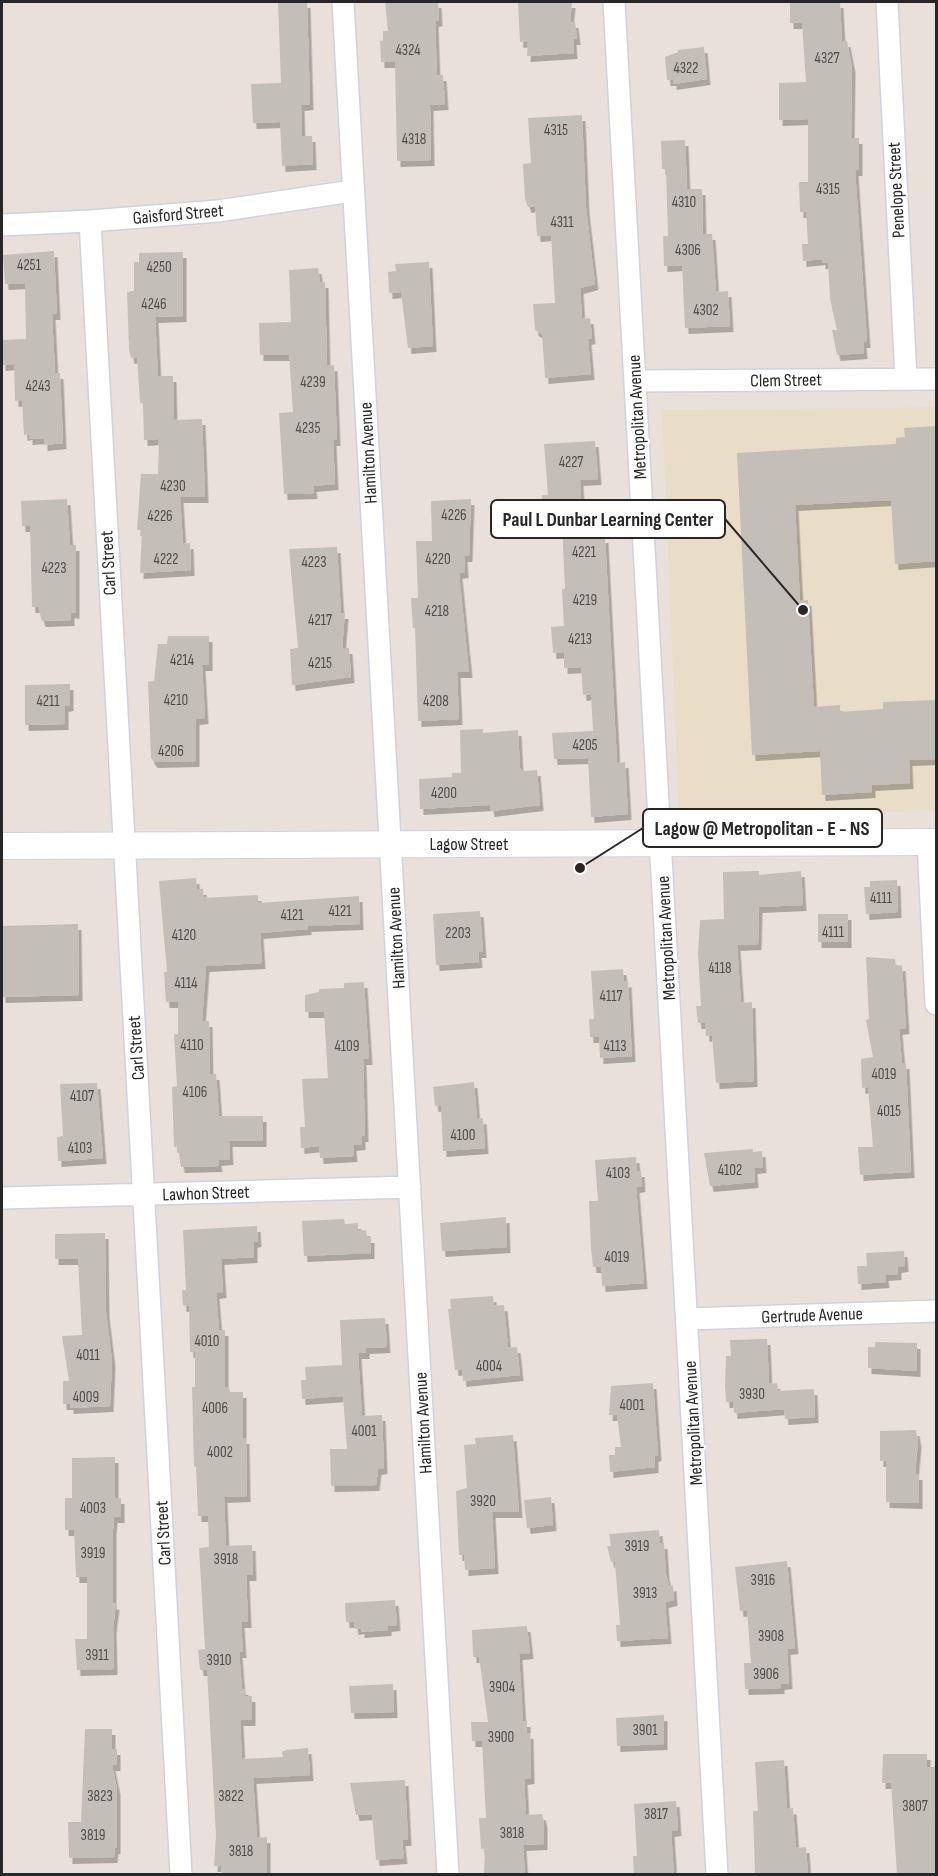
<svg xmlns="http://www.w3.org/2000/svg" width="938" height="1876" font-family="'Sofia Sans Condensed',sans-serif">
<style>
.education{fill:#eaddc8}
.building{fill:#c4beb8;filter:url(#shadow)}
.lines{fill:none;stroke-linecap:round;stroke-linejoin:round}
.minor-casing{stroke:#ced2df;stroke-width:24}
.tertiary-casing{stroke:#ced2df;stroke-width:28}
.minor{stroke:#fff;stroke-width:21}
.tertiary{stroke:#fff;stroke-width:26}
.labels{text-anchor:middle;stroke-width:4.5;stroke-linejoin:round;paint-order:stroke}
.number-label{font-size:15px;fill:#4e4d4b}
.street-label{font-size:18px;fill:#272727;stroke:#fff}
.leader{fill:none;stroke:#272727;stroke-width:2}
.callout-dot{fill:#272727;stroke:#fff;stroke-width:2}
.callout{fill:#fff;stroke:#272727;stroke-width:2}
.callout-label{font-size:20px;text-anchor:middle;font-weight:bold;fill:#272727}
</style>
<defs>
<filter id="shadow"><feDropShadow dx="3.5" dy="6" stdDeviation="0" flood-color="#0004"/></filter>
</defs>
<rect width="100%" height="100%" fill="#e9e1d9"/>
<path class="education" d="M936,407v404l-257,5 -17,-406z"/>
<path class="building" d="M278,2h29l3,102 -9,1 1,31h10l1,28 -31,2 -2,-44 -27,1 -2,-39 30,-1z
M385,2h53l1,18 -4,1 2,54h6l2,29 -15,1 1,55 -34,1 -2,-99h-14l-1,-21h3v-10h5z
M518,2h54l-2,20h5l2,17h-4l1,14 -47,3 1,-15 -8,1z
M790,2h50l2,39h5l5,26 -1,71h8v32h-4l12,172h-4l1,11 -27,2 -5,-25h5l-7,-31 -2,-36h-6v-4l-19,2 -1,-17h6l-2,-32h-6l-1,-30h9v-63l-29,1v-37l27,-1 -4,-59h-12z
M704,47l3,32 -34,5v-4h-6l-2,-23 13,-5v-2z
M582,115l4,93 9,76 -15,4 2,31 8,-1 2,20 -4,1 3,35 -46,4 -3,-44 -7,-4 -2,-26 22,-1 -4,-68 -14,1 -2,-30 -7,1 -3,-9 -2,-34 8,-1 -3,-45z
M685,140l2,49h15l1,45h9l4,58 12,-1 2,35 -45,2 -3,-63 -18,1 -1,-30h5l-2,-67h-4l-1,-28z
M54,251l3,63h-5l3,59h5l3,70 -19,2v-7l-15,1v-5l-5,1 -2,-35 -7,1 -1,-37 -12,1v-25l24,-1 -1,-56 -20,1 -2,-29z
M183,252v64l-28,1 3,59h15l1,44 28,-1 3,78h-25l3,47 7,-1 1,27 -51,3 2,-43h-5l4,-56h17l1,-35 -15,1 -1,-37h-3l-3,-46 -6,1 -2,-9 -2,-57 7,-1v-29h5v-9z
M429,262l4,84 -25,2 -7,-56 -12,1 -1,-21 8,-1 -1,-7z
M318,268l2,14h5l2,84 7,-1 3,75h-4l2,44 -22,2 1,7 -30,1 -5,-81 14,-1 -4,-57h-29l-1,-32 32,-1 -2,-52z
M936,426v135l-41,3 -4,-64 -96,5 5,96 8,-1 6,107 26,-2v7l43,-3v-7l53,-2v59l-27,1 1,23 -38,2v7l-50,3 -2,-44 -68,4 -15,-302 159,-9v-6l9,-1 -1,-9z
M595,441l3,38 -18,1 3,58 22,-1 12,226 8,-1 3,52 -37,3 -3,-59 -34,1 -2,-26 41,-2 -2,-37 -8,1 -2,-28 -17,1v-16l-11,1 -2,-26 13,-1 -2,-37h3l-3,-66 -19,1 -1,-29h6l-4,-51z
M67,499l3,46h6v68l-5,-1v8l-29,1 -4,-14h-6l-2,-81h-8l-1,-25z
M471,499l-2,57h-5l1,16 -6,1 10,99h-12l2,47 -41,2 -3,-93h-2l-2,-30h7l-2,-57h16l-1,-40z
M337,547l4,66h4l-3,35h7l2,29 -59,8 -2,-36 8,-1 -9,-99z
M168,636h41v29h-7l3,53 -9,1v42l-42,1 -3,-4 -3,-76 6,-1 4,-37h9z
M70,684v21l-5,1v18l-40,1v-40z
M483,729v4l35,-3 2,38 3,3 14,-1 3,35 -49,6 -1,-6 -70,4 -1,-30 33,-2v-4h9l-1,-43z
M759,871v4l42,-4 2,34 -44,2 -1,37 -21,1 4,58 11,-1 2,79 -38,2 -4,-48 -6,1 -1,-13h-7l-2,-17h5l-3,-52 2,-34 24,-1 -1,-47z
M196,878l1,11h6l1,9 54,-3v8l101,-7 1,28 -52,2v3l-48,4 2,30 -56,3 -4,55h7l1,53h6l3,42h44v25h-34l1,18 -12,1 1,6 -38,1 -3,-20h-4l-2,-60 5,-1 -3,-52h4v-32h-12l-2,-30h3l-8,-91z
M897,880l1,32 -32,2 -2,-27h6v-6z
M480,911l3,41h-5l1,10 -43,3 -3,-51z
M818,914h30v28h-30z
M78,924l1,71 -77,2v-71z
M866,957l29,2 1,7 6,-1 4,63 -7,1 3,34h4l5,109 -51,3 -2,-28h15l-5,-60 -6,1 -1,-29 12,-2 -7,-37 3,-1z
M623,969l1,13 4,-1 4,75 -32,2 -1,-21h-9l-1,-18h5l-3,-48z
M364,982l5,77h-6l2,77h-3v8l-9,1 1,11 -34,2 -1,-12 -18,2 -1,-21h5l-3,-48 26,-1 -4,-66h-19v-17l14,-3v-3l25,-1v-5z
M474,1082l3,37 6,-1 2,30 -42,3 -2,-46 -6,1 -2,-19z
M97,1083l6,75 -45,3 -1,-24 6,-1 -3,-52z
M753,1149v3l9,-1 1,16 -9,1 1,14 -45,4 -6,-33z
M636,1157l1,14h4l1,15 -6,1 8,96 -42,3 -1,-19h-8l-2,-19 -2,-47h9l-3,-41z
M506,1217l1,30 -65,4 -2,-28z
M344,1219l1,5 13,-1v8l8,-1 1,7h4v16l-67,3 -2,-35z
M257,1226l1,15 -4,1v15l-33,2 2,33 -7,1 3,37h6v57h4l1,5h13v46h3l1,58 -23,1 2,49 26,-1 1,30h-7l2,47h-7l2,30h-4l3,37h3v7h7v24h-12l2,39 41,-2 -1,-5 4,-2 22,-2 2,27 -57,3 4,60 10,-1v38h-45l-1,-9h-7l2,-31 -9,-165h-7l-2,-20 7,-1 -6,-101 10,-1 -1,-31h-10l-2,-50 -2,1 -2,-80h3v-35h-5l-1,-47 -6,1 -1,-16h4l-3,-60z
M105,1233l1,79 6,49 -2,45 -40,2v-4h-7v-23h6l-7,-45 20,-1 -4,-76h-23v-25z
M904,1251l1,15 -7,1v7l-13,1 1,7 -28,2 -1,-18h10l-1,-13z
M493,1296l1,10 10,-1 4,43 9,-1 3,28 -57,6 -1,-12 -7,1 -7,-61h3l-1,-10z
M385,1318l2,29 -21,1v5h-8l4,63 20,-1 2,53 -6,1 -2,16 -45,1 -1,-37h17l-4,-53 -41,3 -1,-19h5l-1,-13 37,-2 -2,-45z
M767,1339l2,45 8,-1 1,8 36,-2 1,28 -30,2 -1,-10 -50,4 -1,-11h-7l-1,-16 1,-30h5l-1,-16z
M875,1342l42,1v28l-49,-3v-21h7z
M653,1383l5,72 -3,1v11l-45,5 -1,-17h6v-8h6l-4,-32h-8l2,-29z
M916,1430l2,12 -3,32h4v29l-33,-1v-41h-6v-30z
M513,1435l6,77h-27l3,56 -30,2 -1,-15h-5l-3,-64 11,-3 -3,-43 12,-1 -1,-6z
M115,1457v41h6v19h-7l-1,13v73l3,1 -3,24 1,41 -37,1 -2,-31h12v-62h-11l-2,-47h-9v-32h7v-40z
M551,1497l2,28 -26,3 -3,-28z
M659,1530l1,13h4l2,31 3,12 4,-1 1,15 -9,2 3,36 -51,3 -1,-16h4l-5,-63h-4l-4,-16h4l-2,-12z
M787,1561l8,87 -8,1 2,34 -8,1v4l-36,1 -1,-26h7l-4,-53 -7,1 -5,-44z
M395,1600l2,25 -9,1v4l-27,2v-4l-6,1 -1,-7h-8l-1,-19z
M527,1626l3,27 -11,1 4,67h4v12h3l1,45 -7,1 2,36 16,-1 2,8v22l-21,1 2,30h-41l1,-27 -4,1 -2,-31h7l-4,-77h-10l-1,-19h17l-9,-65h-6l-1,-27z
M393,1684l1,28 -43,1 -2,-27z
M664,1715v29l-47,2 -1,-28z
M85,1729h27v20h5v16h-5l5,24v59h-2l-1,9 -45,1 -1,-36h13z
M883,1754h44v13h9v48h-2l2,60h-39l-6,-92h-9z
M784,1760l3,49 6,-1 3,40 10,-1 2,28 -53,-1 -2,-63h5l-3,-49z
M405,1780l3,60h-6l2,18 -28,2 -4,-46 -16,1 -6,-32z
M676,1801l2,29 -7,1 3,44h-40l-1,-19h4l-3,-52z"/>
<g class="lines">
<g class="minor-casing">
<path id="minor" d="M343,2l105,1872
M614,2l103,1872
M887,2l19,376
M90,221l91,1653
M2,225l88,-4 128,-10 134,-20
M635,381l301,-2
M928,842l8,162
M2,1198l408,-11
M687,1319l249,-8"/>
</g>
<g class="tertiary-casing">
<path id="tertiary" d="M2,846l934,-4"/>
</g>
<use href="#minor" class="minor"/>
<use href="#tertiary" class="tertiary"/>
</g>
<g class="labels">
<g class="number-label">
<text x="408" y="55">4324</text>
<text x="827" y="63">4327</text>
<text x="686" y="73">4322</text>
<text x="556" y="135">4315</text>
<text x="414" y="144">4318</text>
<text x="828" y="194">4315</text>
<text x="684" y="207">4310</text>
<text x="562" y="227">4311</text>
<text x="688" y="255">4306</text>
<text x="29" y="270">4251</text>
<text x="159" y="272">4250</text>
<text x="154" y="309">4246</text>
<text x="706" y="315">4302</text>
<text x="313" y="387">4239</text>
<text x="38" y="391">4243</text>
<text x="308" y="433">4235</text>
<text x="571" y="467">4227</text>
<text x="173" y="491">4230</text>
<text x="454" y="520">4226</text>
<text x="160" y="521">4226</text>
<text x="584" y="557">4221</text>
<text x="166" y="564">4222</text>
<text x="438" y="564">4220</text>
<text x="314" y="567">4223</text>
<text x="54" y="573">4223</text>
<text x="585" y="605">4219</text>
<text x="437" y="616">4218</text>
<text x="320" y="625">4217</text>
<text x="580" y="644">4213</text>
<text x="182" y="665">4214</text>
<text x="320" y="668">4215</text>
<text x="176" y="705">4210</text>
<text x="48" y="706">4211</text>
<text x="436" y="706">4208</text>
<text x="585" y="750">4205</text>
<text x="171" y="756">4206</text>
<text x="444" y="798">4200</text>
<text x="881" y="903">4111</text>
<text x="340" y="916">4121</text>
<text x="292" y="920">4121</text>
<text x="833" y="937">4111</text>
<text x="458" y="938">2203</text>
<text x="184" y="940">4120</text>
<text x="720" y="973">4118</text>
<text x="186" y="988">4114</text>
<text x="611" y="1001">4117</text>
<text x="192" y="1050">4110</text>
<text x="347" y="1051">4109</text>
<text x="615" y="1051">4113</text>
<text x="884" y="1079">4019</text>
<text x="195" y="1097">4106</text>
<text x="82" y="1101">4107</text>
<text x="889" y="1116">4015</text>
<text x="463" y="1140">4100</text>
<text x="80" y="1153">4103</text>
<text x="730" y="1175">4102</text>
<text x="618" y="1178">4103</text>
<text x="617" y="1262">4019</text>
<text x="207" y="1346">4010</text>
<text x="88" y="1360">4011</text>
<text x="489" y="1371">4004</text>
<text x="752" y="1399">3930</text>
<text x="86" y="1402">4009</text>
<text x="632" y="1410">4001</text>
<text x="215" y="1413">4006</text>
<text x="364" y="1436">4001</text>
<text x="220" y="1457">4002</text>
<text x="483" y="1506">3920</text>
<text x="93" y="1513">4003</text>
<text x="637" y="1551">3919</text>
<text x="93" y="1558">3919</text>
<text x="226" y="1564">3918</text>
<text x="763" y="1585">3916</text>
<text x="645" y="1598">3913</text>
<text x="771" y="1641">3908</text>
<text x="97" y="1660">3911</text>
<text x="219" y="1665">3910</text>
<text x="766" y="1679">3906</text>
<text x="502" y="1692">3904</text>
<text x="645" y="1735">3901</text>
<text x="501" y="1742">3900</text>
<text x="100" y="1801">3823</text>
<text x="231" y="1801">3822</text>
<text x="915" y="1811">3807</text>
<text x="656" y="1819">3817</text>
<text x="512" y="1838">3818</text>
<text x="93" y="1840">3819</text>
<text x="241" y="1856">3818</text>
</g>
<g class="street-label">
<text transform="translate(896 190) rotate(-93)" y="6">Penelope Street</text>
<text transform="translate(178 214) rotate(-5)" y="6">Gaisford Street</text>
<text transform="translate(786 380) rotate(-1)" y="6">Clem Street</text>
<text transform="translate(637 417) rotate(-93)" y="6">Metropolitan Avenue</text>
<text transform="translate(368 453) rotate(-93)" y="6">Hamilton Avenue</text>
<text transform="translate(108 563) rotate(-93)" y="6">Carl Street</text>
<text x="469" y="850">Lagow Street</text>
<text transform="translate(396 938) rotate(-93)" y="6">Hamilton Avenue</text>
<text transform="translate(666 938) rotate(-93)" y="6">Metropolitan Avenue</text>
<text transform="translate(136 1048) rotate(-94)" y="6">Carl Street</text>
<text transform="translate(206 1193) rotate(-2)" y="6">Lawhon Street</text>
<text transform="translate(812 1315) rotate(-2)" y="6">Gertrude Avenue</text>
<text transform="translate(423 1423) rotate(-93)" y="6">Hamilton Avenue</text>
<text transform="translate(693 1423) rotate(-93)" y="6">Metropolitan Avenue</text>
<text transform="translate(163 1533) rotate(-93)" y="6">Carl Street</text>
</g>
</g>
<path class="leader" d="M803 610L725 519M580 868L643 828"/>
<g class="callout-dot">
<circle cx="803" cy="610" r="6"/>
<circle cx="580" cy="868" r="6"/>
</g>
<g class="callout">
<rect x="491" y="500" width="234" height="38" rx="6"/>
<rect x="643" y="809" width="239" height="38" rx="6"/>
</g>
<g class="callout-label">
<text x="608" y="526">Paul L Dunbar Learning Center</text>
<text x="762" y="835">Lagow @ Metropolitan - E - NS</text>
</g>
<rect width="938" height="1876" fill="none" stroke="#272727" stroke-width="6"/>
</svg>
